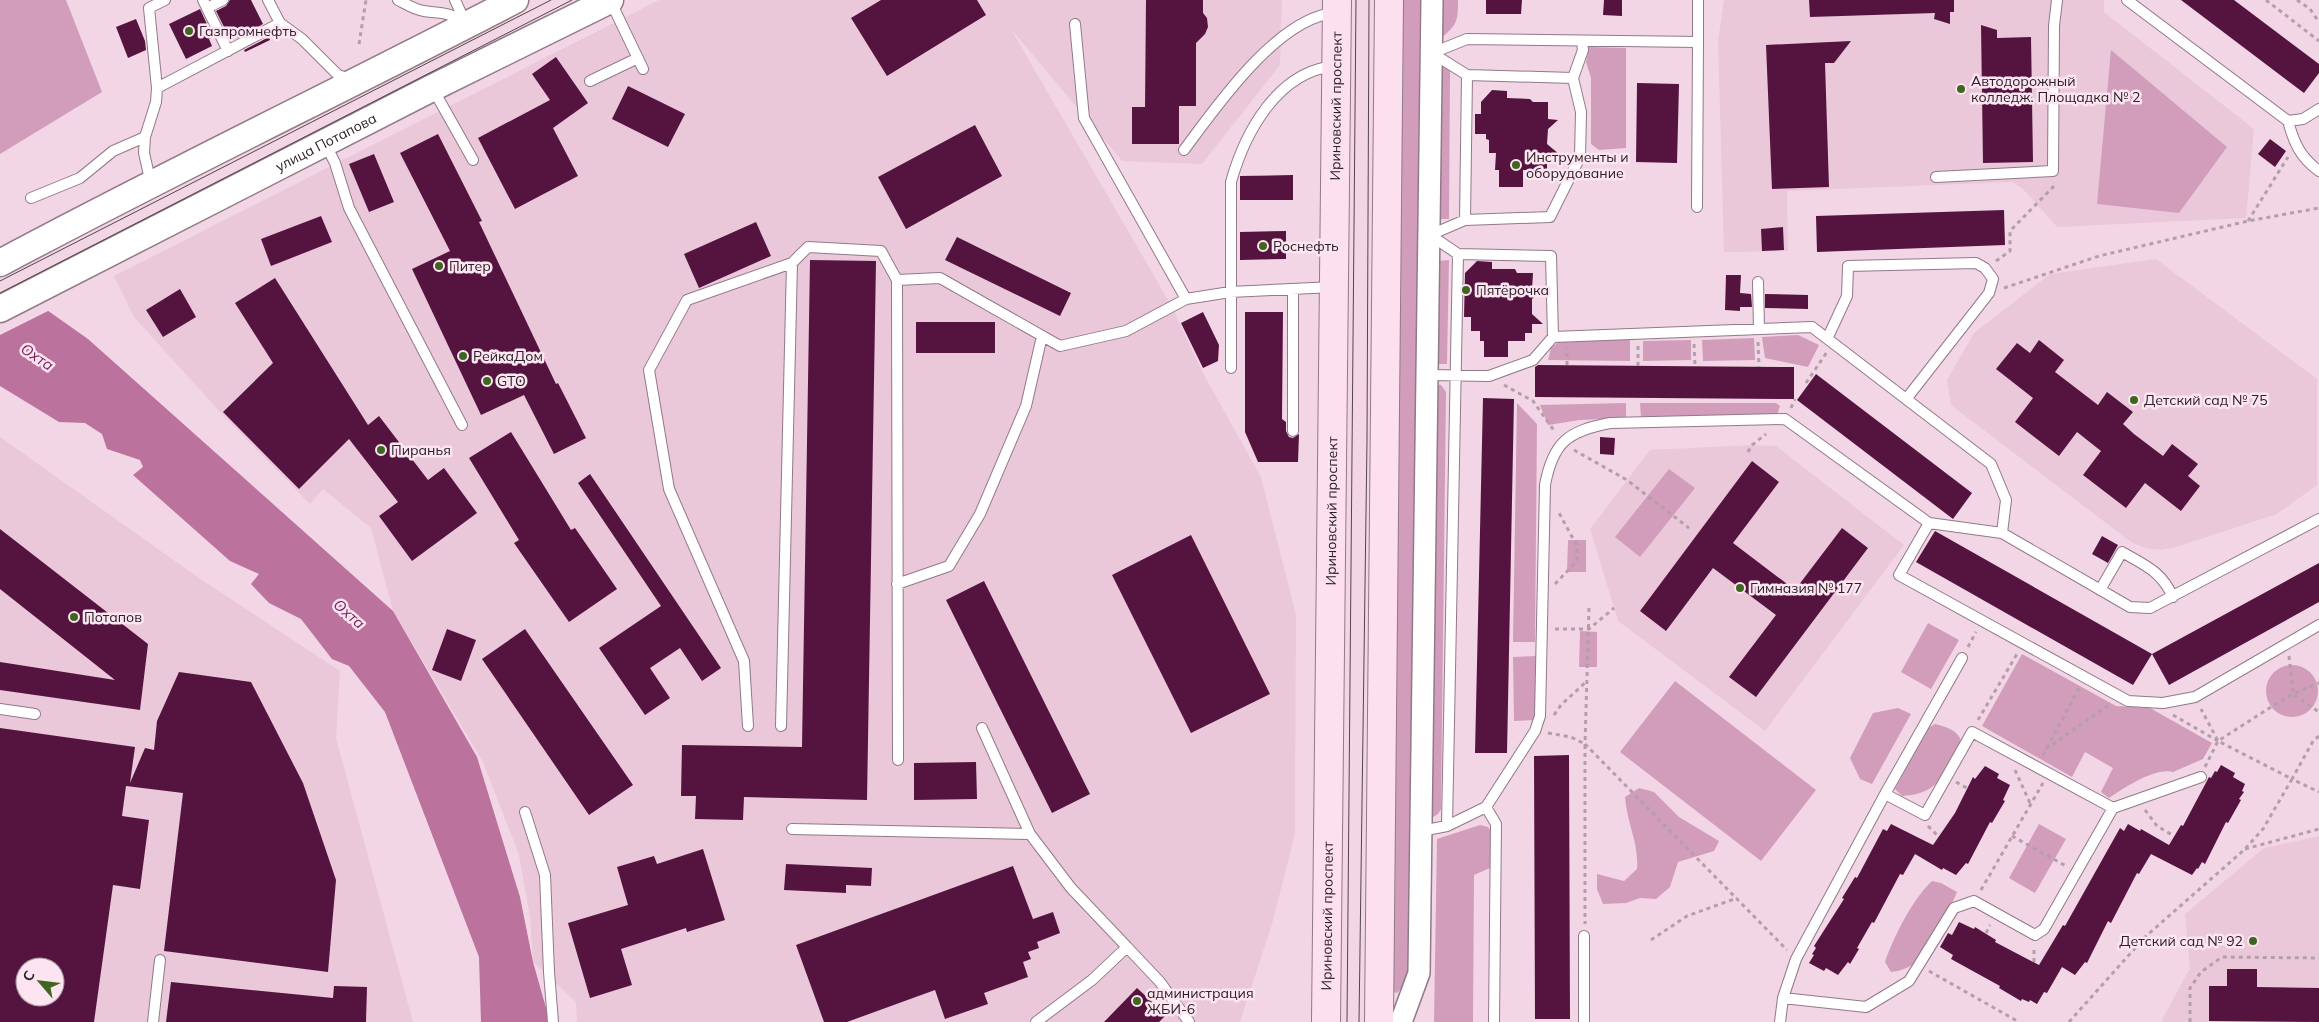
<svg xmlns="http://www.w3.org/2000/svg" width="2319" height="1022" font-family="Mulish,sans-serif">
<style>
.built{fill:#eac8da;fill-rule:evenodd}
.green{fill:#d29dbb}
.water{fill:#bb729d}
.pier{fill:#f2d6e5}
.building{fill:#55143f;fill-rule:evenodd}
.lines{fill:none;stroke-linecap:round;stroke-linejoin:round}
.service-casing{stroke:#927987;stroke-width:12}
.minor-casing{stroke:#927987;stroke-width:24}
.tertiary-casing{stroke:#927987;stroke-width:29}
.secondary-casing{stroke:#927987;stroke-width:30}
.path{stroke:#b49eaa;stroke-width:3;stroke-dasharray:4 4;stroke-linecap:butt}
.service{stroke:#fff;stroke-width:10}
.minor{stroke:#fff;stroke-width:21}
.tertiary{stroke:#fff;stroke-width:26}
.secondary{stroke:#fce0f0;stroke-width:28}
.tram{stroke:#53454c;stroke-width:1}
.poi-dot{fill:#3e6621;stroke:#fce5f1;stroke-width:2}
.labels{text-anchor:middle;stroke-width:5;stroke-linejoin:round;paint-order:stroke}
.poi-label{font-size:14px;fill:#2b2126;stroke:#fce5f1;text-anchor:start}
.street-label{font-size:14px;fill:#2b2126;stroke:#fce5f1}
.water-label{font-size:15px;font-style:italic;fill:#771e59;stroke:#fce5f1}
</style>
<rect width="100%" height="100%" fill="#f2d6e5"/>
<path class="built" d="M659,0h623l-2,65 -78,99 -80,-3 -111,-132 160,276 32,68 58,104 35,138 -1,219 -23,90 -32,98h-663l-1,-20 -43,-40 -3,-45 -11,-62 -36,-93 -90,-151 -22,-83 -48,-39 -13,15 -90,-92 -86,-95 -20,-41z
M1724,0h380v12l150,117 -8,89 -189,9 -34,-38 -11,-7 -225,9 1,60 -64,1 -6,-211z
M2156,259l161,120v106l-40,29 -101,33 -16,3 -15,-2 -14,-6 -180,-137 -4,-25 27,-47 76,-59z
M0,437l199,141 141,93 -4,67 77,284h-413zM25,967h30v30h-30z
M1752,445l24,1 128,99 -139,186 -147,-110 -28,-92 60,-79z
M2319,836v186h-156l-1,-2 28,-52 -5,-54 79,-66z"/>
<path class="green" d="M0,0h66l36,92 -102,62z
M1403,0h17l-9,958 -7,27 -7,8 -3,-1 -1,-3z
M1440,0h18c0,22 -1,25 -18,39z
M1589,47l37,1v100l-27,2 -8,-6v-66l-5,-16z
M2111,50l116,97 -48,66 -82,-9z
M1439,65l8,2 3,4 -1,148h-12z
M1449,260l-2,104h-11l1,-103z
M1798,335l21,10 -11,22 -43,-9 -3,-21z
M1754,338l1,22 -52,1 -1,-21z
M1561,340h69v21l-82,-1 3,-12z
M1691,340v20l-48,1v-20z
M1435,384l6,1 5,7 -5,417 -3,5 -5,3 -2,-2z
M1517,403l20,21 -2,218h-22z
M1626,403v15l-46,2 -32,5 -8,-20z
M1640,403h136l4,3 -3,9 -136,3z
M1669,469l26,19 -55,69 -25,-20z
M1568,540h18v32h-19z
M1928,623l31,17 -28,49 -30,-17z
M1580,631l17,1v35h-18z
M2022,654l94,52 34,2 62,35 -9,16 -30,13c-18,-5 -49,16 -64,26l-8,-6 12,-24 -28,-16 -13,25 -90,-51z
M1536,656v64l-22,1 -1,-64z
M2266 691a26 26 0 1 1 52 0a26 26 0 1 1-52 0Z
M1675,681l141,109 -55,71 -141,-109z
M1898,708l13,6 -39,70 -12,-5 -10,-21 23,-45z
M1935,724c11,3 21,5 26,16 -17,31 -19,54 -59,56l-7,-7 33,-61z
M1639,788l15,4 25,25 40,24 -5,10 -36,11 -8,25 -14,12 -16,-1 -14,5 -23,1 -6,-15v-15l27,7 13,-12c2,-26 -10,-45 -12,-72z
M2039,824l27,15 -31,54 -26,-15z
M1480,825l8,2 2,3v38l-16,7 -1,147h-39l3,-183z
M1932,881l9,2 16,9c-6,15 -28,58 -38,68 -8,7 -18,11 -28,12l-6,-10c9,-26 27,-62 47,-81z"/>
<path class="water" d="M0,277l88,62 305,272 84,146 43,140 13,65 17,60h-69l-2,-65 -94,-245 -36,-46 -17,-7 -31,-40 -32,-16 -18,-19 8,-10 -29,-13 -97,-86 10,-8 -3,-7 -33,-11 -5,-15 -17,-11 -26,-1 -59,-36z"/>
<path class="pier" d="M0,275h1l49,35 -50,25z"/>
<path class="building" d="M230,0h21l12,24 -25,14 -5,-11 -7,4 -10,-20 10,-5z
M881,0h96l9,15 -99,61 -36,-58z
M1146,0h57v13l4,5 1,9 -3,7 -9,9v63h-17v38h-47v-37h13z
M1486,0h36l-1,14h-35z
M1604,0h18v16l-19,-1z
M1809,0h145v12h-4v12l-16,-5 1,-6 -125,4z
M2181,0h53l85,64v9l-15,20z
M200,9l13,28 -4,2 3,7 -26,13 -17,-35z
M136,19l9,22 1,9 -18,8 -12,-31z
M1981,25l16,5v8l34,-1 2,125 -50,1z
M269,37l1,3 -25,12 -1,-2z
M1851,41l-17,22h-9l4,124 -57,2 -6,-144z
M556,57l32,46 -35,25 25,48 -63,33 -37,-71 72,-38 -18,-26z
M1637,83l42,1 -2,79 -41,-1z
M628,86l57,28 -17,33 -56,-28z
M1492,90l15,1v7l23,1 3,3h15v17l10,1 -10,9 -1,15 12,10h-12v16h-24v17h-24v-17h-4l1,-17h-7v-13l-3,-1v-5h-11v-20h6v-12z
M975,125l27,51 -96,53 -28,-52z
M438,134l44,87 -3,1 77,162 2,-1 28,55 -32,16 -30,-59 -43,20 -69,-146 38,-18 -50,-98z
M2270,139l16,12 -11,16 -17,-13z
M374,154l20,48 -25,10 -20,-48z
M1293,175v25h-53v-24z
M2004,210l1,35 -188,7 -1,-36z
M321,216l11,26 -61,24 -10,-27z
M756,222l15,34 -72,32 -15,-34z
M1783,227l1,23 -22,1 -1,-22z
M1286,231v28l-46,1v-28z
M957,237l114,56 -11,23 -115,-56z
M810,260l66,1 -9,539 -123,-3 -1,23 -48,-1 1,-23h-15l1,-51 120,2z
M1477,261l15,1v7h23l2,4h16l-1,17h10l-10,9v15l11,10h-11v9h-7v8h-17v16h-24v-16h-4v-10h-9v-14h-7l1,-44z
M1726,275h15l-1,18 11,1 1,13h-12v4l-15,-1z
M275,278l93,147 11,-9 49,64 16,-12 33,45 -65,48 -33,-45 19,-14 -49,-63 -50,50 -76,-77 50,-49 -38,-60z
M180,289l16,28 -33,20 -17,-27z
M1765,294l43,1v14l-43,-1z
M1203,312l16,33 -1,16 -15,7 -22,-45z
M1245,312h38l-1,107 4,3v9l3,6 4,1 6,-4 -1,28h-40l-13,-30z
M916,322h79v31h-79z
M2039,340l25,20 -9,12 43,33 9,-13 26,20 -10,12 11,10 29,22 9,-12 26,20 -10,12 12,10 -19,25 -36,-28 -19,25 -43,-33 18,-24 -24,-19 -18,24 -44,-34 18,-24 -37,-29 21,-26 13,10z
M1538,365l256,2v32l-259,-2v-30z
M1816,374l156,119 -19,26 -156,-119z
M1483,398l31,1 -7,354h-32z
M511,432l60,98 4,-2 42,61 -48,33 -55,-79 5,-3 -50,-82z
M1600,437l15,1 -1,17 -14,-1z
M1752,461l27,21 -46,61 62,47 47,-62 26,20 -112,149 -27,-20 47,-62 -63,-47 -47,63 -26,-20z
M590,474l131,194 -19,13 -22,-33 -30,20 20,30 -25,17 -46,-67 62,-42 -83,-123z
M0,529l148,115 -8,66 -140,-20v-28l115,18 -115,-91z
M1935,531l217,123 -19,31 -217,-123z
M1191,535l79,159 -79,39 -79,-158z
M2102,536l16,9 -10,18 -16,-9z
M2319,563v39l-150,83 -17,-31z
M984,581l106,213 -38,19 -106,-213z
M447,629l29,11 -15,41 -29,-11z
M525,629l108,156 -44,30 -107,-156z
M179,672l72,10 52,101 33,97 -8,92 -164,-21 19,-158 -57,-7 -4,30 27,4 -9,69 -27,-4 -19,137h-94v-294l135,19 -5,36 15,-35 9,2 3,-29zM25,967h30v30h-30z
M1569,755l1,264h-35l-1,-263z
M976,762l1,37 -63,1v-37z
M2221,765l14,8 -2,4 12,7 -3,7 2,1 -5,7 2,1 -13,23 -2,-1 -21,42 -3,-2 -4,7 -1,-1 -5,7 -41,-21 -12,20 -2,-1 -26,50 -3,-2 -21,42 -2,-1 -10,13 -13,-8 -15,26 -3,-1 -7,12 -7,-4 -1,2 -7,-3 -1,2 -22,-13 1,-2 -49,-27 2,-4 -13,-8 8,-14 4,2 7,-13 15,7 1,-2 21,13 -1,2 44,23 24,-40 2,1 55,-98 4,3 4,-7 12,7 1,-2 28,16 12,-20 2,1 26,-49 2,1 4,-7 2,1z
M1985,766l14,8 -2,4 13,7 -7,15 2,1 -13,22 -2,-1 -22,42 -2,-1 -10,12 -13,-7 -1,2 -27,-16 -12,21 -3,-1 -26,49 -2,-1 -15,26 2,1 -9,15 -2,-2 -10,13 -12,-7 -2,3 -15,-8 5,-8 -2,-1 4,-6 -2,-2 30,-47 -2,-1 13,-21 2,1 26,-49 4,2 4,-7 42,21 22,-32 18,-36 2,2z
M703,849l22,71 -38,12 -1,-4 -65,21 11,36 -42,13 -22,-75 60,-18 -11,-38 37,-11 3,8z
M786,864l86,4 -1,18 -25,-1v8l-62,-3z
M1013,866l20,53 20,-7 7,21 -23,9 2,6 -11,4 3,7 -8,3 5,15 -44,16 4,11 -43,15 -10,-29 -88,32h-23l-28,-77z
M2227,969h30v18l62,1v34l-110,-1v-35h18z
M171,982l162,16 1,-12 33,1 -1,35h-200z
M1137,988l29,27 -7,7h-55z"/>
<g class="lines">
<g class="service-casing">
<path id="service" d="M203,0l25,51
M268,0l12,23 22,16 36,36 12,4
M398,0c8,4 17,10 26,11 20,3 25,0 42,14
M455,0l10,22
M610,0l33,69
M2127,0l161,121c6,22 12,36 31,50
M207,8l16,-8
M1075,24l9,94 102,181
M1432,53l35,-14 231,3v-42
M1432,53l35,22
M1573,78l10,-28 -1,-9
M590,81l48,-23
M157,88l123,-65
M433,89l40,71
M2288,121l15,-2 16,-10
M325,143l10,20 14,45 113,217
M1184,150c32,-43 94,-133 151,-137
M1936,177l117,-6 1,-145 3,-26
M151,184l-7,-31 1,-16 11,-35 1,-14 -8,-80 16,-8
M31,198l49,-20 33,-27 32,-14
M1697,207l1,-165
M1430,235l35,-15 85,-3 30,-60 1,-45 -8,-34 -106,-3 -2,145
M792,263l16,-16 73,4 16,29
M1758,282l1,47
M1293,289v142
M1553,337l259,-10 179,137 15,36 -4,33 -73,-10
M1828,337l19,-41 1,-30 128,-3 9,5 8,11 -4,14 -82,105
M1231,368v-186c14,-50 47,-111 104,-116
M1428,375l61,1 44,-16 20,-23 -2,-81 -93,-2 -28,-19
M2002,533l128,74 20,1 169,-89
M897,584l52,-18 31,-52 46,-108 16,-70
M2100,590l22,-38c24,14 39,19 51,45
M0,709l35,5
M748,726l-4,-65 -75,-172 -20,-119 38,-70 105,-37 -11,463
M982,728l48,106 41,54 56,59
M898,760l-1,-480 43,-2 120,68 66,-15 60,-32 44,-7 104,-5
M1885,794l77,-136
M525,812l20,63 4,97 4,50
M1447,826l11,-572
M792,829l238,5
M1421,831l26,-5 39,-19
M1783,998l83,9 43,-26 45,-73 20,-7 61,34 9,-6 69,-121
M153,1022l7,-62
M1036,1022l56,-42 35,-33 33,35 29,40
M1494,1022l2,-198 -10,-17 49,-76 5,-15 5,-231c8,-43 23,-54 65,-62l175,-4 144,104 -30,52 229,126 35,2 32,-6 124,-72
M1584,1022v-86
M1780,1022l3,-24 13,-39 89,-165 40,21 47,-83 141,76 88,-31"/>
</g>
<g class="minor-casing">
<path id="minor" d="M1401,1022l18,-49 13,-973"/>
</g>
<g class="tertiary-casing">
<g id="tertiary">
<path d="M0,263c170,-91 344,-174 515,-263"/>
<path id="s1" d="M0,309l432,-221 178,-88"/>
</g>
</g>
<g class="secondary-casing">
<g id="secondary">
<path id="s2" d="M1326,1022l11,-1022"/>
<path d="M1379,1022l10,-1022"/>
</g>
</g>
<path class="path" d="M2266,0l53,41
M2297,0l13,9 9,13
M359,44l7,-44
M2248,221l40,-64
M1996,261l14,-10v-20l44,-45v-4
M2004,288l95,-32 149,-35 71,-13
M1758,342l1,25
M1694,344l1,22
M1638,346v20
M1567,365v-17
M1806,383l21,-31
M1504,385l29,16 22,31
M1791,408l4,-9
M1574,450l53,30 62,48
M1748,452l4,-7 14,-11
M1555,584l22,-23v-15l-19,-35
M1589,608l-4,136 202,206
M1555,629h34l25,-21
M1968,647l8,-15
M2289,656l4,38 26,18
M1554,715l7,-10 26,-24
M2173,715l45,26
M1978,720l39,-66
M1548,733l23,4 14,7v180
M2319,736l-6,5 -21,38 27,13
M2046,749l63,-44
M2043,755l36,-67
M2205,767l13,-26 53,-34 22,-13 26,-11
M2015,770l15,33
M1956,782l11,6
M2145,810l12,16 17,10
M1928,826l10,10
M2012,836l54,30
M2245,849l74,-20
M1981,890l62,-107
M1986,933l4,-8
M1651,940l36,-24 50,-18
M2034,962v-15
M1929,971l90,51
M2069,1022l76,-85 99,-87 19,-21 29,-50 -74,-38 -17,-32
M2190,1022v-34l11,-16 21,-15 97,1"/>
<use href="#service" class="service"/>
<use href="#minor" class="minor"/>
<use href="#tertiary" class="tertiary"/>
<use href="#secondary" class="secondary"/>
<path class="tram" d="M0,281l551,-281
M0,293l572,-293
M1347,1022l9,-1022
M1359,1022l8,-582 2,-440"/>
</g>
<g class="poi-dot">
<circle cx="189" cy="31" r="5"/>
<circle cx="1961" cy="89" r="5"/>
<circle cx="1516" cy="165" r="5"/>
<circle cx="1263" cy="246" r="5"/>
<circle cx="439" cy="266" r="5"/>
<circle cx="1466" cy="290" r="5"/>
<circle cx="463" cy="356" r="5"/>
<circle cx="487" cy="381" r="5"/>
<circle cx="2134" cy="400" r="5"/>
<circle cx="381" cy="450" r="5"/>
<circle cx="1740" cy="588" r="5"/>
<circle cx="74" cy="617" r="5"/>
<circle cx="2253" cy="941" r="5"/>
<circle cx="1137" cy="1001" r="5"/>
</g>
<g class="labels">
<g class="poi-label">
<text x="199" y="36">Газпромнефть</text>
<text x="1971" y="86">Автодорожный<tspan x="1971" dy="16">колледж. Площадка № 2</tspan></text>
<text x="1526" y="162">Инструменты и<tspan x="1526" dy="16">оборудование</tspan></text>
<text x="1273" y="251">Роснефть</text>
<text x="449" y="271">Питер</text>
<text x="1476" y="295">Пятёрочка</text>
<text x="473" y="361">РейкаДом</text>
<text x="497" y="386">GTO</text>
<text x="2144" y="405">Детский сад № 75</text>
<text x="391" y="455">Пиранья</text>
<text x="1750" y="593">Гимназия № 177</text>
<text x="84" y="622">Потапов</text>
<text x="2243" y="946" text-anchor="end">Детский сад № 92</text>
<text x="1147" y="998">администрация<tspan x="1147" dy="16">ЖБИ-6</tspan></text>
</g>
<g class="street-label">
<text dy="5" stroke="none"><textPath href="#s2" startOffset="916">Ириновский проспект</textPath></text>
<text dy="5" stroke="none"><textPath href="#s1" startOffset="366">улица Потапова</textPath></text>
<text dy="5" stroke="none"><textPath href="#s2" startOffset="511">Ириновский проспект</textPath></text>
<text dy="5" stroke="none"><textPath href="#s2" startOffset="106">Ириновский проспект</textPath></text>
</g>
<g class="water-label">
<text transform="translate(37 357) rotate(34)" y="5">Охта</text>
<text transform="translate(349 614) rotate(41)" y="5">Охта</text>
</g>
</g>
<g transform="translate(40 982) rotate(298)"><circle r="24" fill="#fce5f1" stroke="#a897a0"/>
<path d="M0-4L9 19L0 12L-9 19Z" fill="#3e6621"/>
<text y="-8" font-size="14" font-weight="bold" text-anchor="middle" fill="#2b2126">С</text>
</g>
</svg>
